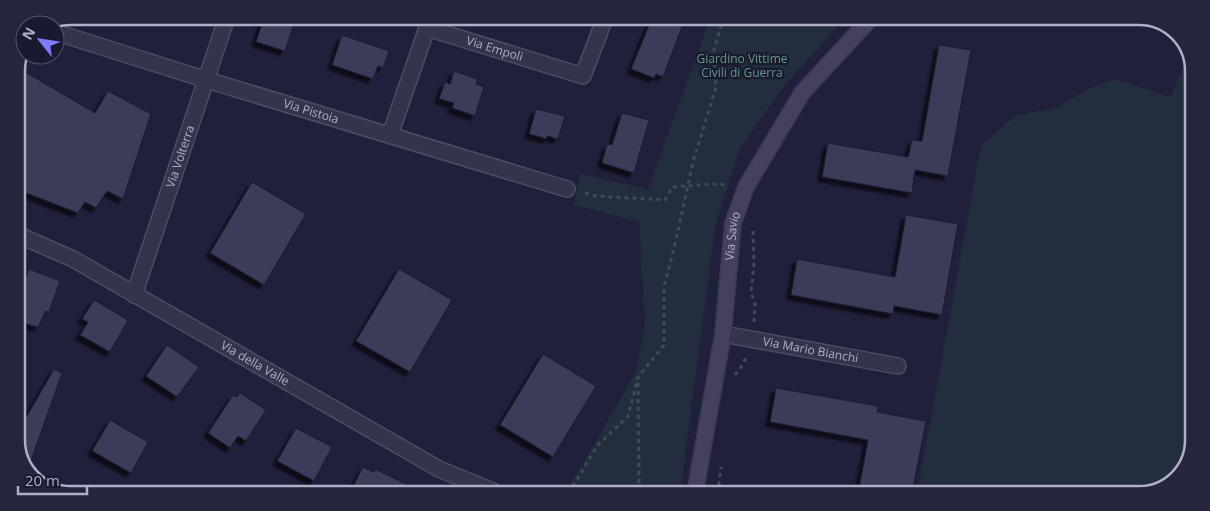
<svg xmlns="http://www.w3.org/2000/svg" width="1210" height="511" font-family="'Open Sans',sans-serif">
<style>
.green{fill:#222e3d}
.building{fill:#3a3a5a;stroke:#1b1b32;filter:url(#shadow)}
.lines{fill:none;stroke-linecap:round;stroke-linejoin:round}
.street-casing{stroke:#4c4c63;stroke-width:18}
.secondary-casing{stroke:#3a3a52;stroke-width:18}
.path{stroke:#3d4a57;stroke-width:3;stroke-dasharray:4 4;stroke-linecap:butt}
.street{stroke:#34344c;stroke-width:15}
.secondary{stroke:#43415f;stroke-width:15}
.labels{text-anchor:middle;stroke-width:4.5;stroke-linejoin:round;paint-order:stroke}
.street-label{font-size:12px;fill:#b0afc8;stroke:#191930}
.park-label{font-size:12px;fill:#649b87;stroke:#191930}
.rim{fill:none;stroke:#b0afc8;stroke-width:2.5}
</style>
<defs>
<filter id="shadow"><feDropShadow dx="-4.5" dy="4.5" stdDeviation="1" flood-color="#0009"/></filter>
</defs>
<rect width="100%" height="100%" fill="#20203c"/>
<path class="green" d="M710,19h134l-60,67 -44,62 -25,79 -35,266h-116l29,-46 43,-76 9,-45 -6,-104 -65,-17 6,-31 68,15z
M1189,56l5,11 -4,394 -20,24 -31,10 -222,-1 64,-348 35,-31 41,-7 33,-20 25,-9 55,18z"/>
<path class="building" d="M264,17h32l-11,34 -29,-9z
M652,18h18l13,6 -20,53 -7,-3 -2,4 -23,-9z
M342,35l47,16 -6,17 -5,-2 -5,13 -41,-14z
M939,45l32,5 -23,126 -33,-6 -3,23 -90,-16 6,-34 80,14 4,-17 10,1z
M17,67l78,46 13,-22 43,23 -28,85 -16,-8 -11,17 -11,-6 -7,11 -62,-24z
M454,71l23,8 -1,5 8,3 -9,29 -23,-8 2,-5 -15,-4 6,-17 5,2z
M536,109l29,7 -7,23 -11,-3v3l-18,-5z
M622,113l27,7 -15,53 -32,-10 5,-19 5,1z
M252,182l54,32 -42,71 -54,-32z
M906,215l52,9 -16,91 -48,-9 -1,8 -102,-19 6,-36 98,18z
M29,269l31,12 -11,31 -3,-1 -8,16 -15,-4 -7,-4v-16z
M399,269l53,31 -42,72 -54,-31z
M94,300l34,20 -18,32 -30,-17 8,-13 -6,-3z
M167,345l32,22 -22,30 -31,-21z
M543,354l53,32 -43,71 -53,-32z
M54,369l8,4 -35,99 -11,-28v-27l8,4z
M776,388l102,18 -1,6 49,9 -14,73h-54l10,-54 -98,-18z
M240,393l26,17 -20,31 -8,-5 -8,12 -22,-15 25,-38 4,2z
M110,420l38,22 -17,31 -39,-22z
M296,428l36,19 -18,34 -37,-20z
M363,467l11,5 1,-3 47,23h-72z"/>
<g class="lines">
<g class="street-casing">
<g id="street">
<path id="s1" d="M55,32l152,48 360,109"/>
<path id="s2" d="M390,135l37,-107 156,48 22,-58"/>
<path id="s3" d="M16,234l57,25 366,210 56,23"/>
<path id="s4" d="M134,295l93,-278"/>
<path id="s5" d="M723,334l175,32"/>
</g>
</g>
<g class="secondary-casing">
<g id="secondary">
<path id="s6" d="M695,493l28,-159 10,-111 13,-36 56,-94 68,-74"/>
</g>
</g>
<path class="path" d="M585,193l11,3 69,4 7,-13 40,-3 16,1
M753,231l1,33 -3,28 4,12 -1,18
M735,375l9,-12 2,-6
M638,383l1,110
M568,493l10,-15 19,-32 31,-30 10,-39 26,-32v-58l12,-47 17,-78 23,-75 -2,-37 9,-31
M718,493l3,-26"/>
<use href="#street" class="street"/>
<use href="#secondary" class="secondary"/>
</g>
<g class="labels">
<g class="street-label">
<text dy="4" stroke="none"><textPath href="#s2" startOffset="184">Via Empoli</textPath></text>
<text dy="4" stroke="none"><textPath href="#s1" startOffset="268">Via Pistoia</textPath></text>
<text dy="4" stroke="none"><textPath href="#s4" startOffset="146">Via Volterra</textPath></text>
<text dy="4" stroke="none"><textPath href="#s6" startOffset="260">Via Savio</textPath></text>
<text dy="4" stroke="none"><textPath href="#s5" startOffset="89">Via Mario Bianchi</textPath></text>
<text dy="4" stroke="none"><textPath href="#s3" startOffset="272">Via della Valle</textPath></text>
</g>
<g class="park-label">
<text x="742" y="63">Giardino Vittime<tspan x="742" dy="14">Civili di Guerra</tspan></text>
</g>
</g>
<path d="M0 0H1210V511H0ZM71 25H1139A46 46 0 0 1 1185 71V440A46 46 0 0 1 1139 486H71A46 46 0 0 1 25 440V71A46 46 0 0 1 71 25Z" fill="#25253c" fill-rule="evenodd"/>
<path class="rim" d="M71 25H1139A46 46 0 0 1 1185 71V440A46 46 0 0 1 1139 486H71A46 46 0 0 1 25 440V71A46 46 0 0 1 71 25Z"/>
<g transform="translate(40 40) rotate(300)"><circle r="24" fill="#191930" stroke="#55556d"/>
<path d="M0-4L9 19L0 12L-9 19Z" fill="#817cff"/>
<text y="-8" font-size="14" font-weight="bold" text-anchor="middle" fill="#b0afc8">N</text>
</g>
<path d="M18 486v8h69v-8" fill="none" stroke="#b0afc8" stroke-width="2.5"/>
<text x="25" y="486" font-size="15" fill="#b0afc8" stroke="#191930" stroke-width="4" paint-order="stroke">20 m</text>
</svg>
